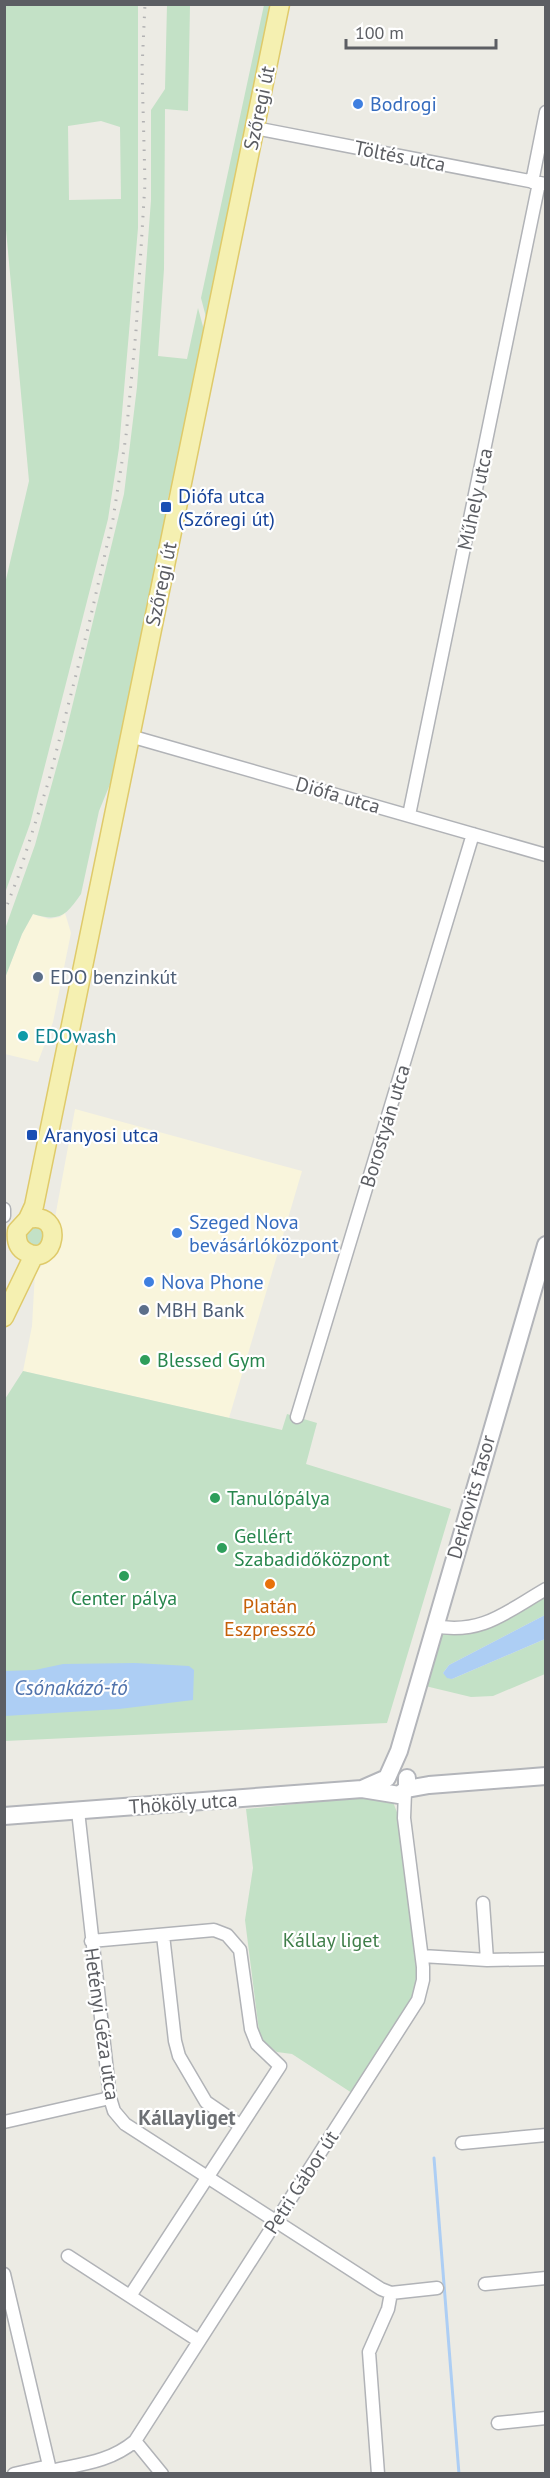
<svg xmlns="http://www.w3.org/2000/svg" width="550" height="2478" font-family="'PT Sans',sans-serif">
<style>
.commercial{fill:#f9f5dc}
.green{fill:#c3e1c6;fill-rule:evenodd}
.water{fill:#adcef4}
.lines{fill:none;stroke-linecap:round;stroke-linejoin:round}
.stream{stroke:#adcef4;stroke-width:3}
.street-casing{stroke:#b1b3b7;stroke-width:15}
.secondary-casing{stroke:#b3b5ba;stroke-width:20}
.primary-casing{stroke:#dfca6a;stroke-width:21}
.street{stroke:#fff;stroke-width:12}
.secondary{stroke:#fff;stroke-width:16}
.primary{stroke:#f5f0b1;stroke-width:18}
.rail{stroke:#b2b2b3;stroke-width:3;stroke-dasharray:1.5 8;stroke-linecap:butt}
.shop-dot{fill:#3f7fe0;stroke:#fff;stroke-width:2}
.transit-dot{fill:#1a4fb4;stroke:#fff;stroke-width:2}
.service-dot{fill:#5c6f8a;stroke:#fff;stroke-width:2}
.culture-dot{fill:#0f9aa8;stroke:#fff;stroke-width:2}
.leisure-dot{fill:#2e9e5b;stroke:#fff;stroke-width:2}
.food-dot{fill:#e8710a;stroke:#fff;stroke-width:2}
.labels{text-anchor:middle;stroke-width:4.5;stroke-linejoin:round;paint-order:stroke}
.shop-label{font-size:20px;fill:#366cbe;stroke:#fff;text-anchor:start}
.street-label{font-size:20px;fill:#5c5e63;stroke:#fff}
.transit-label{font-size:20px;fill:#164399;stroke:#fff;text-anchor:start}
.service-label{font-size:20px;fill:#4e5e75;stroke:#fff;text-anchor:start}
.culture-label{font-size:20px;fill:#0d838f;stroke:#fff;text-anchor:start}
.leisure-label{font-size:20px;fill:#27864d;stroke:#fff;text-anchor:start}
.food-label{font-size:20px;fill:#c56008;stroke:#fff}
.park-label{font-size:20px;fill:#3f7e49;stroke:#fff}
.water-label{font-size:21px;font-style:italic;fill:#5073ac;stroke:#fff}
.neighbourhood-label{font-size:21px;font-weight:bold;fill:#6d7074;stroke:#fff}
</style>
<rect width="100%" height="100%" fill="#ecebe4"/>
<path class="commercial" d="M65,913l6,20 -18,89 -15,40 -33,-8v-76l17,-44 11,-20 16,5 11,-2z
M75,1109l227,62 -73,247 -206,-47 9,-45 3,-54 12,-11z"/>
<path class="green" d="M5,4l133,1v223l-19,220 -11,71 -78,305 -25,69 -1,-305 25,-107 -24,-262zM101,121l19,6 1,72 -52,1 -1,-74z
M167,5h23l-2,106 -23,-2 -1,160 -6,87 29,3 11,-51 7,26 -26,129c-7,19 -15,42 -13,62l-51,247 -16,39 -18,83c-15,22 -22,28 -48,20l-11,20 -17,44v-49l30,-84 29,-105 60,-246 13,-107 14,-187v-90l14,-21z
M264,5h8l-65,316 -6,-23z
M34,1226l7,2 4,7 -3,11h-15l-3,-14z
M23,1371l259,59 5,-16 30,9 -11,41 145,45 -64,214 -382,18v-342z
M545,1589v26l-96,50 -6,8 9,6 93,-40v35l-52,22 -22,1 -54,-13 17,-58 36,2z
M384,1795l9,7 7,18 18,139 -4,36 -62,98 -60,-39 -15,-2 -17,-13 -15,-119 8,-52 -7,-59z"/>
<path class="water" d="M545,1615v24l-93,40 -5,-1 -4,-5 6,-8z
M135,1663l54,3 5,4 -1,30 -74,9 -114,7v-45l30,-1 28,-6z"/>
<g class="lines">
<path class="stream" d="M434,2158l25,316"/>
<g class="street-casing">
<path id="street" d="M255,128l290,56
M532,182l14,-70
M130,736l416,119
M409,815l130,-632
M4,1209v7
M297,1417l176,-583
M434,1626c48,9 72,-14 112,-37
M78,1811l32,287 4,13 11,13 256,165 10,4 46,-5
M483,1903l4,57
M163,1935l12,106 4,15 27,46 35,24
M91,1941l123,-11 13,5 13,15 11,79 6,15 23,22 -150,230
M422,1956l65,4 59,-1
M4,2122l106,-24
M462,2143l84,-8
M68,2256l131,85
M4,2274l47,200
M485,2284l61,-6
M498,2423l48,-5
M135,2441l27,33
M50,2471c32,-7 60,-9 85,-30l283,-441 5,-20v-13l-19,-149 1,-26
M14,2474l35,-8
M378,2474l-9,-122 19,-43 3,-16"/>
</g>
<g class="secondary-casing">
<path id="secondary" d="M362,1789l25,-11 12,-27 147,-506
M407,1789l22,-4 117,-9
M4,1816l358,-27 37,6 8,-6v-11"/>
</g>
<g class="primary-casing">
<path id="primary" d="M28,1219c38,-9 27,50 -2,33 -8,-4 -10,-12 -9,-21l11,-12 6,-13 246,-1202
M4,1317l30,-62"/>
</g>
<use href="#street" class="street"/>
<use href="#secondary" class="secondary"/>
<use href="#primary" class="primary"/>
<path class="rail" d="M4,913l14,-36 31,-97 40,-156 24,-105 13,-83 10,-105 9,-148 -3,-115 3,-64"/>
</g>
<g class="shop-dot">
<circle cx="358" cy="104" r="6"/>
<circle cx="177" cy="1233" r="6"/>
<circle cx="149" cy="1282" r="6"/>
</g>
<g class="transit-dot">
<rect x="160" y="501" width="12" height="12" rx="3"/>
<rect x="26" y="1129" width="12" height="12" rx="3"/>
</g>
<g class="service-dot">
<circle cx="38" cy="977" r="6"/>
<circle cx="144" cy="1310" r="6"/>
</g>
<circle class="culture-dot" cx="23" cy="1036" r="6"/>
<g class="leisure-dot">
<circle cx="145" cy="1360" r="6"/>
<circle cx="215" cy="1498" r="6"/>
<circle cx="222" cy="1548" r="6"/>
<circle cx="124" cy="1576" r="6"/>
</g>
<circle class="food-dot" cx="270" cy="1584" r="6"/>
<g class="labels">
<g class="shop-label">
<text x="370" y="111">Bodrogi</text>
<text x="189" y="1229">Szeged Nova<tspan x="189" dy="23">bevásárlóközpont</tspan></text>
<text x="161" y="1289">Nova Phone</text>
</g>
<g class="street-label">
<text transform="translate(259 108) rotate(-78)" y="7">Szőregi út</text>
<text transform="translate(400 156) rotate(11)" y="7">Töltés utca</text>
<text transform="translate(475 499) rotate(-78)" y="7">Műhely utca</text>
<text transform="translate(161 584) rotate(-78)" y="7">Szőregi út</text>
<text transform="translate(338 795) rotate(16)" y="7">Diófa utca</text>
<text transform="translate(385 1126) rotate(-73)" y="7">Borostyán utca</text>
<text transform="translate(471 1497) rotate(-74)" y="7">Derkovits fasor</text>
<text transform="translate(183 1803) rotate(-4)" y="7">Thököly utca</text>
<text transform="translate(102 2024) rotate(82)" y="7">Hetényi Géza utca</text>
<text transform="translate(301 2182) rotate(-57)" y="7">Petri Gábor út</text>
</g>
<g class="transit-label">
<text x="178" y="503">Diófa utca<tspan x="178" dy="23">(Szőregi út)</tspan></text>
<text x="44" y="1142">Aranyosi utca</text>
</g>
<g class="service-label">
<text x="50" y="984">EDO benzinkút</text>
<text x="156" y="1317">MBH Bank</text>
</g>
<g class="culture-label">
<text x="35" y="1043">EDOwash</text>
</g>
<g class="leisure-label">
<text x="157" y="1367">Blessed Gym</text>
<text x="227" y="1505">Tanulópálya</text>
<text x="234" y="1543">Gellért<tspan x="234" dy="23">Szabadidőközpont</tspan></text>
<text x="124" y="1605" text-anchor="middle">Center pálya</text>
</g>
<g class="food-label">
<text x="270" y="1613">Platán<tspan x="270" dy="23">Eszpresszó</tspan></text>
</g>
<g class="park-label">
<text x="331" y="1947">Kállay liget</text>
</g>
<g class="water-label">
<text x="71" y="1695">Csónakázó-tó</text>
</g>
<g class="neighbourhood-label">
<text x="187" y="2125">Kállayliget</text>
</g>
</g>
<rect width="550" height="2478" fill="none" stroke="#5c5e63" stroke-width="12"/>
<path d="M346 39v9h150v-9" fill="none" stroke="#5c5e63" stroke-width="3"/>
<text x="355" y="39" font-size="18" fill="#5c5e63" stroke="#ffffff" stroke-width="4.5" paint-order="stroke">100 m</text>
</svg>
